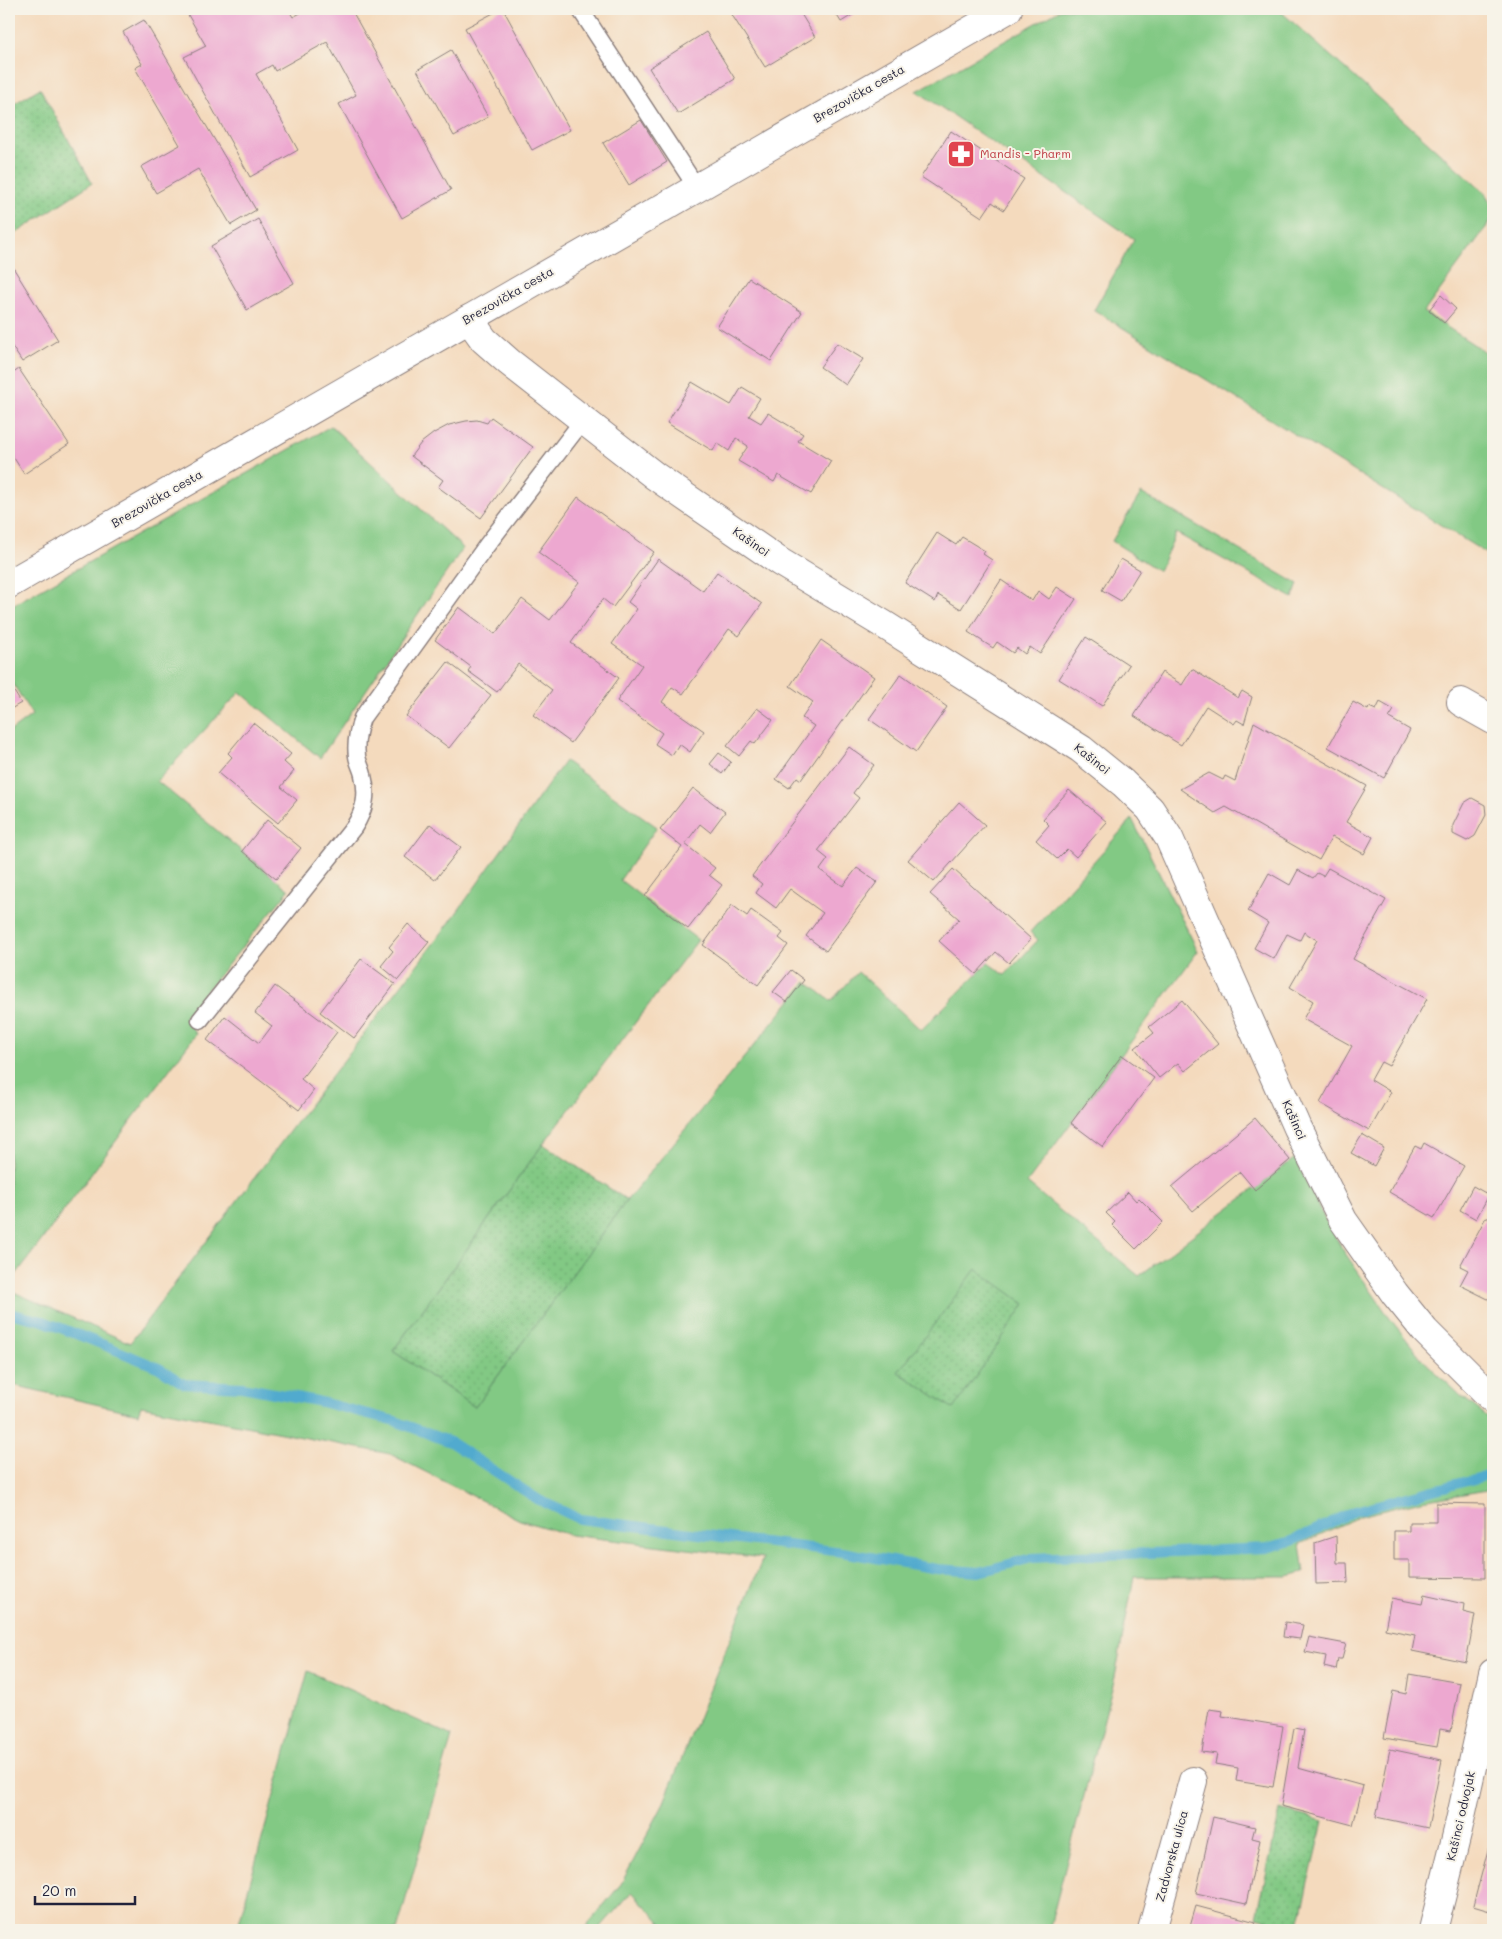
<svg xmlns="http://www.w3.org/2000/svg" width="1502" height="1939" font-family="Mali,sans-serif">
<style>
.grass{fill:#82c984;stroke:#527660}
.garden{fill:url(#garden-dots);stroke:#527660}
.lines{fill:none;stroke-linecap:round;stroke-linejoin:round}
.stream{stroke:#51aace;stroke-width:10}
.building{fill:#eda8d0}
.service-casing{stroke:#8b7e7c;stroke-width:19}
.minor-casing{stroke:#8b7e7c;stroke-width:30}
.secondary-casing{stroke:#8b7e7c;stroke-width:30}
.service{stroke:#fff;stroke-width:16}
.minor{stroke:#fff;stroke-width:28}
.secondary{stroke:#fff;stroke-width:28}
.labels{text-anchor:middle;stroke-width:4;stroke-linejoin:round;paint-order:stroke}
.street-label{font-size:12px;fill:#22223b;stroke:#f7f3e8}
.health-label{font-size:12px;fill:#be3a42;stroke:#f7f3e8;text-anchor:start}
</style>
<defs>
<pattern id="garden-dots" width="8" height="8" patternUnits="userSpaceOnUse" patternTransform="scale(1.25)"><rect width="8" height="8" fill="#82c984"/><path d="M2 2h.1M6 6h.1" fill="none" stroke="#70ac73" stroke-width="1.8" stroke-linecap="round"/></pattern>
</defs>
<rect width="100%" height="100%" fill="#f7f3e8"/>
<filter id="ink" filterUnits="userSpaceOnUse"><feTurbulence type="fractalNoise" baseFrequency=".02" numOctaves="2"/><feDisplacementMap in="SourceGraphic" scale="10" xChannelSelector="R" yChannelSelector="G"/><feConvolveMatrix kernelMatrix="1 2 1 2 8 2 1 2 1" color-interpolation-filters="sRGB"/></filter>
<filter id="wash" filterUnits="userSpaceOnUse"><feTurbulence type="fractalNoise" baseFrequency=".0096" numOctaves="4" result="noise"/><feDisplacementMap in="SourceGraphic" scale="20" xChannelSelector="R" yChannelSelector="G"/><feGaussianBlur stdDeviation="1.12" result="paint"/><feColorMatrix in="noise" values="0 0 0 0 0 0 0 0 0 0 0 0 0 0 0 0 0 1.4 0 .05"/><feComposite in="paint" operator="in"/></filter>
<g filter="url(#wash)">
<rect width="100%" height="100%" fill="#f4dabd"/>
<path class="grass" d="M1061,9h217l207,184 8,14v11l-69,94 69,45v191l-4,7 -395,-245 40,-71 -217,-148z
M331,426l132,122 -143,210 -80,-66 -83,89 132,109 -104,127 11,17 -187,250v-552l23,-17 -23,-38v-70z
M1141,493l157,91 -5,14 -117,-65 -17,38 -47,-30z
M565,761l92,66 -37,53 78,60 -155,204 -150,207 82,56 152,-207 179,-218 25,19 27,-29 63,58 67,-67 17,12 33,-35 -8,-8 102,-113 66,132 -171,232 112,93 156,-118 30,61 18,31 48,70 32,40 38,36 32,25v68l-72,12 -61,15 -60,28 4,29 -17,4h-153l-19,100 -66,253h-381l-36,-38 -34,38h-15l38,-46 41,-77 101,-249 -193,-23 -50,-15 -130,-66 -249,-48 -3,8 -129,-30v-94l121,53 171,-227 149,-194z
M308,1671l144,65 -55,194h-160z"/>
<path class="garden" d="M40,88l52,95 -83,55v-131z
M543,1144l84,56 -152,207 -82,-56z
M976,1269l49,35 -71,105 -56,-37z
M1280,1810l44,11 -26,107 -41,-11z"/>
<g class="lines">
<path class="stream" d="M9,1313l34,8 61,24 55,23 25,16 58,3 75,14 78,20 55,21 89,58 41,19 262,33 95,17 42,3 53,-14 235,-10 25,-7 63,-30 138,-37"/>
</g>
<g id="blocks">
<path class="building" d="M199,9h89l5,8 15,-8h43l100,181 -49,28 -63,-114 17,-9 -29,-53 -52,29 -3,-6 -16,9 42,76 -48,27 -66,-120 22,-11 -18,-31z
M501,9h2l67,121 -38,20 -67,-122z
M741,9h57l17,28 -50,30 -33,-52z
M833,9h29l-21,13z
M144,20l112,190 -25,15 -33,-56 -42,24 -15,-26 39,-22 -45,-77 7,-4 -19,-32z
M706,32l29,47 -57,35 -29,-46z
M451,50l37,67 -34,19 -37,-66z
M641,120l26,42 -38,23 -26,-42z
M951,131l73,48 -20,31 -12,-8 -10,15 -61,-40z
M258,219l36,64 -47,27 -36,-64z
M9,261l49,79 -36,22 -13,-20z
M749,278l53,34 -31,49 -54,-34z
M1441,295l15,14 -12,14 -15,-13z
M837,343l26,16 -17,26 -26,-18z
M19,369l50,75 -45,30 -15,-24v-74z
M692,382l39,23 11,-18 18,11 -11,18 12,7 7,-10 35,21 -5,7 33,20 -20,33 -33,-19 -4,7 -36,-21 10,-15 -12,-8 -7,13 -12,-8 -4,8 -46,-28z
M491,417l42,30 -52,71 -43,-31 5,-7 -32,-24 10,-13 13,-10 15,-8 17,-4 11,-1 10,3z
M578,497l76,55 -41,55 -10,-8 -32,44 48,35 -48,65 -38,-28 19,-25 -34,-26 -21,28 -29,-21 3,-4 -36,-27 24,-33 36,27 27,-35 28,21 29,-38 -41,-30z
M937,533l19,12 6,-8 23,14 -2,3 9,6 -31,49 -23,-14 -3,7 -30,-19z
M658,559l45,32 14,-19 45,32 -23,32 -10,-7 -46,65 -11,-7 -10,15 42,29 -14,21 -11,-8 -7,11 -17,-11 7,-11 -45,-32 25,-36 -30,-21 25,-35 -9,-7z
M1121,559l19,11 -19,31 -19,-11z
M1001,580l31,21 6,-10 11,8 8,-12 19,12 -36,55 -10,-7 -5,7 -8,-6 -4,5 -16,-11 -4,6 -25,-16z
M1086,637l43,28 -27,41 -43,-27z
M821,640l53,37 -73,103 -4,-3 -8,11 -13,-9 38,-53 -12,-8 11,-16 -23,-16z
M448,662l43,33 -42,53 -43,-32z
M1192,669l46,29 4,-7 10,6 -8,27 -7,-4 -3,4 -28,-18 -25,39 -47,-29 28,-44 20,13z
M901,674l46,33 -31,45 -47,-33z
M9,683l12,20 -12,7z
M1353,702l15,8 1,-3 7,3 4,-8 14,8 -5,8 21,12 -26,48 -56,-31z
M757,708l16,12 -18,24 -4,-3 -12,15 -12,-10z
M1254,722l113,64 -21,36 27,15 -9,17 -32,-17 -13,23 -93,-53 -11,6 -35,-24 29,-16 14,7 2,-4 10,5z
M253,723l38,31 -7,8 10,9 -13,16 16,13 -19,23 -60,-50 14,-16 -4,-4z
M849,747l25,18 -21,28 6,5 -41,53 10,8 -8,11 23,16 14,-18 20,14 -51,69 -20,-15 17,-23 -33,-24 -14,19 -20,-15 6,-9 -10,-8z
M719,753l12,9 -9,12 -12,-10z
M693,788l32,24 -15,20 -10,-8 -15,20 30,24 -6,7 13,10 -34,44 -43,-33 37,-49 -22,-17z
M1069,790l38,32 -31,35 -9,-8 -10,10 -21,-19 13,-15 -6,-6z
M1472,798l13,7 1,10 -11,21 -8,5 -14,-7v-9l11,-22z
M959,802l26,23 -51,57 -26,-22z
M267,820l34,28 -25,31 -34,-28z
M430,824l31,23 -26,33 -30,-23z
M1328,868l58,32 -33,59 74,40 -38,67 -8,-4 -10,18 20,12 -22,39 -49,-28 32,-57 -49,-27 10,-18 -23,-14 27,-47 -13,-8 -4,8 -13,-6 -13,25 -20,-11 14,-25 -20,-12 21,-38 21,12 8,-15 15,8 4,-5 6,3z
M953,869l78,70 -22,24 -13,-11 -20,22 -37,-33 20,-22 -29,-25z
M732,905l15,11 4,-6 32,23 -4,5 9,7 -30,40 -55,-40z
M408,924l21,18 -31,38 -17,-14 12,-15 -4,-4z
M361,959l34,25 -41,54 -34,-26z
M791,970l13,10 -17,22 -14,-10z
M275,986l62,46 -36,47 13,11 -15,20 -92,-70 18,-24 34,27 13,-17 -17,-13z
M1182,1000l36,44 -33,27 -7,-8 -19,15 -24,-30 19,-15 -5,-6z
M1122,1055l32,23 -51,69 -32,-24z
M1255,1118l35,42 -35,30 -15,-18 -47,39 -21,-24z
M1362,1135l22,13 -10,18 -23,-13z
M1424,1143l40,23 -30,52 -45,-26 26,-46 6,3z
M1473,1186l16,9 -13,24 -16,-9z
M1128,1192l8,9 3,-3 24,24 -27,27 -24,-24 3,-3 -9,-9z
M1486,1217l7,4v73l-3,6 -30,-15 8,-15 -8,-4z
M1436,1503l49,1v74l-76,-1v-17h-15v-29h15v-9h27z
M1336,1536l1,27h10l1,20 -32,1 -1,-41z
M1424,1595l40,9 -1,8 12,3 -9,47 -54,-11 3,-16 -30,-6 6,-31 31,6z
M1285,1622l18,3 -3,14 -17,-2z
M1309,1637l37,7 -4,15h-4l-2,11 -12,-3 2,-11 -21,-4z
M1409,1674l51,9 -9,48 -11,-2 -3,18 -53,-9 9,-47 13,3z
M1209,1709l14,2 -1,5 61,10 -10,61 -37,-6 2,-13 -23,-4 2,-10 -15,-2z
M1294,1728l10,2 -6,38 65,18 -10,39 -72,-19z
M1390,1749l52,11 -14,68 -52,-11z
M1213,1817l42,10 -3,11 8,2 -14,64 -50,-11z
M1493,1831v81l-20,-6z
M1196,1906l60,16 -3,8h-64z"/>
</g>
</g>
<g filter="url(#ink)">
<use href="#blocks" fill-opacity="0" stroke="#8b7e7c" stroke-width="1"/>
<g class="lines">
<g class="service-casing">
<path id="service" d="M580,9l117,179
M200,1020l154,-193c11,-17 14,-32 9,-52 -1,-6 -5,-12 -6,-19 -2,-13 1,-26 5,-38l125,-173 97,-126"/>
</g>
<g class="minor-casing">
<path id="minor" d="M469,319l15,21 25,22 146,114 125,86 103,62 198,125 42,34 27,26 19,29 128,290 46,92 52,74 30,37 68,68
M1461,702l32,18
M1152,1930l41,-149
M1433,1930l24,-96 36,-161"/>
</g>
<g class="secondary-casing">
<path id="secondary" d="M9,584l999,-575"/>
</g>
<use href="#service" class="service"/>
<use href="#minor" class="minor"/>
<use href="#secondary" class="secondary"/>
</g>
</g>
<defs>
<g id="pharmacy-square" transform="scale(1.4375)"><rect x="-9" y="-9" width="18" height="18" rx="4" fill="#e0444e" stroke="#f7f3e8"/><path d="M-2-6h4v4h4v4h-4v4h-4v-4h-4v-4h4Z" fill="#fff"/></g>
</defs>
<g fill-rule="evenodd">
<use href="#pharmacy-square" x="961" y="154"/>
</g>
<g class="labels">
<g class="street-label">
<text transform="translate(859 94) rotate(-30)" y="4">Brezovička cesta</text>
<text transform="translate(508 296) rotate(-30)" y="4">Brezovička cesta</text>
<text transform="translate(157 499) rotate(-30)" y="4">Brezovička cesta</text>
<text transform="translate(751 542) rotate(35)" y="4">Kašinci</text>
<text transform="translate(1092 759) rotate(38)" y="4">Kašinci</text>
<text transform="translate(1294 1120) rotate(66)" y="4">Kašinci</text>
<text transform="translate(1461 1816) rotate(-77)" y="4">Kašinci odvojak</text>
<text transform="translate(1172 1856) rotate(-75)" y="4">Zadvorska ulica</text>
</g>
<g class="health-label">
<text x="980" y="158">Mandis - Pharm</text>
</g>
</g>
<rect width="1502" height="1939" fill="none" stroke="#f7f3e8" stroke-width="30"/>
<path d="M35 1896v8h100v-8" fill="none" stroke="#22223b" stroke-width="2.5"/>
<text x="42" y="1896" font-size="15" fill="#22223b" stroke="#f7f3e8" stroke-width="4" paint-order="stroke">20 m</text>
</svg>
